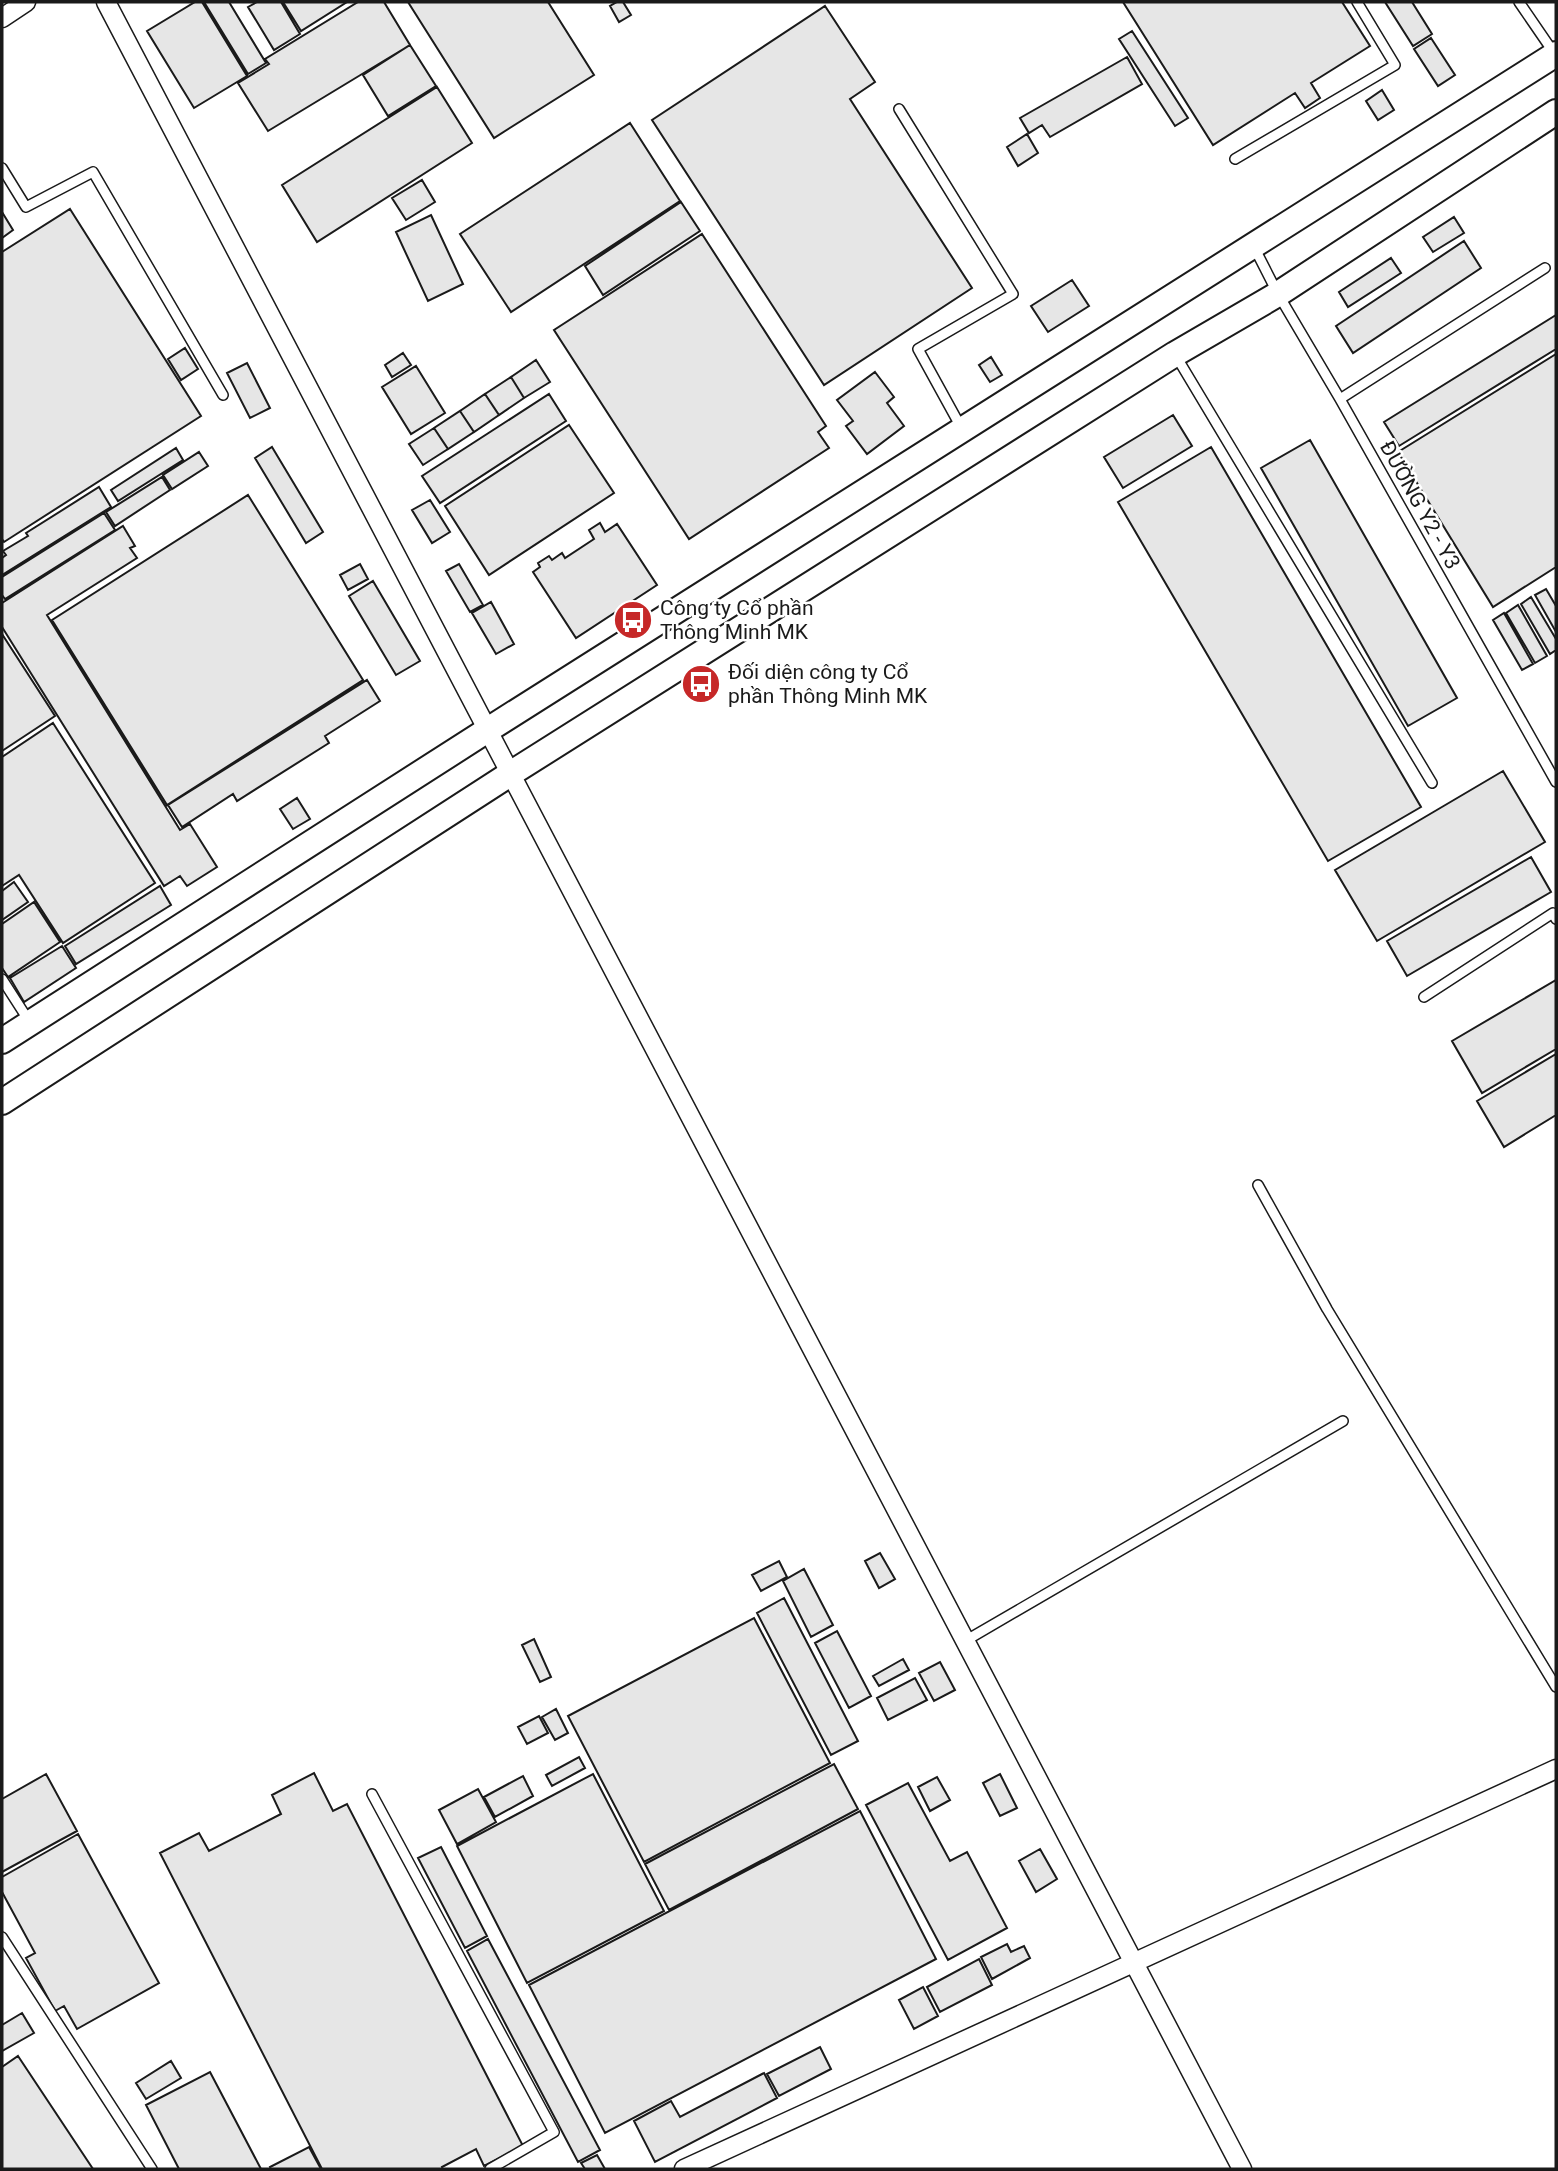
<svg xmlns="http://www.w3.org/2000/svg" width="1558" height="2171" font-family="Roboto,sans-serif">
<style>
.building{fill:#e6e6e6;stroke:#1a1a1a;stroke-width:2}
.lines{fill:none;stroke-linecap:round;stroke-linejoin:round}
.lane-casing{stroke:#1a1a1a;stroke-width:12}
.street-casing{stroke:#1a1a1a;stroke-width:21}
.secondary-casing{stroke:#1a1a1a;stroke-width:28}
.lane{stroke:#fff;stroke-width:9}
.street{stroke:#fff;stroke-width:18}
.secondary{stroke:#fff;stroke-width:24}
.labels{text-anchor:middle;stroke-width:5;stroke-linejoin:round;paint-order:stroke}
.street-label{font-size:21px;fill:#1a1a1a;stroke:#fff}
.poi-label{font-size:21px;fill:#1a1a1a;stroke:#fff;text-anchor:start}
</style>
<rect width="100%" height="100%" fill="#fff"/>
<path class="building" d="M195,2h7l45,74 -53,32 -47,-77z
M204,2h25l37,61 -18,11z
M257,2h24l19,32 -26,16 -26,-43z
M283,2h64l-46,29z
M358,2h26l26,43 -142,86 -30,-48 31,-19 -4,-5z
M408,2h140l46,73 -100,63z
M617,2h6l8,13 -12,7 -9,-16z
M1123,2h219l28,44 -59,37 9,15 -15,10 -10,-15 -82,52z
M1385,2h27l20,32 -19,12z
M825,6l50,76 -25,17 122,189 -148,97 -172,-265z
M1132,31l56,87 -13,8 -56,-87z
M1431,38l24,37 -17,11 -24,-37z
M410,45l26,41 -48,30 -25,-41z
M1127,57l15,27 -92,53 -8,-12 -13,8 -9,-15z
M437,87l35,56 -155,99 -35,-57z
M1382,90l12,20 -16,10 -12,-19z
M630,123l50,78 -169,111 -51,-78z
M1027,134l11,19 -20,13 -11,-19z
M422,180l13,22 -29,18 -14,-22z
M681,202l19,29 -97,64 -18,-29z
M70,209l131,207 -197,126 -2,-3v-287z
M2,212l11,18 -11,8z
M431,215l32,69 -35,17 -32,-69z
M1454,217l10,16 -31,19 -10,-15z
M702,234l124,192 -8,6 11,16 -140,91 -135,-209z
M1464,241l17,27 -128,85 -17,-27z
M1391,258l10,15 -53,34 -9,-15z
M1072,280l17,26 -41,26 -17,-26z
M1556,315v34l-157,97 -15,-24z
M185,348l13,21 -17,11 -13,-21z
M403,353l8,12 -19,12 -7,-12z
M1556,354v213l-63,40 -95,-155z
M991,357l11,18 -12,7 -11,-17z
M536,360l14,22 -26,16 -13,-21z
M247,363l23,45 -20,10 -23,-45z
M416,366l29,47 -34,21 -29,-47z
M875,372l19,25 -7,6 17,23 -37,28 -21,-28 7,-5 -16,-21z
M511,377l13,21 -25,17 -14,-21z
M485,394l14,21 -25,17 -14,-21z
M549,394l17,27 -126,82 -18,-27z
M460,411l14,21 -26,17 -14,-21z
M1173,415l19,31 -69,42 -19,-31z
M569,425l45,68 -125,82 -44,-69z
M434,428l14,21 -25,16 -14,-21z
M1310,440l147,258 -49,28 -147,-258z
M272,447l51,85 -17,11 -51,-85z
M1211,447l210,360 -93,54 -210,-359z
M176,448l7,12 -65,41 -7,-11z
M199,452l9,14 -36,23 -9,-14z
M162,477l8,13 -55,36 -9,-14z
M99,487l12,20 -109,68v-17l4,-3 -3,-4 25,-15 -2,-3z
M248,495l115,185 -196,125 -115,-185z
M430,500l20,32 -18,11 -20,-33z
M104,513l11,17 -110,69 -3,-4v-18z
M600,523l5,9 12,-8 40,61 -81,53 -43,-66 7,-5 -2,-4 11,-7 3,4 10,-7 3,5 29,-19 -5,-9z
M123,526l12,20 -5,2 7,10 -90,57 133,215 10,-6 27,43 -30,19 -7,-10 -16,10 -162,-259v-24z
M360,564l8,15 -20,11 -8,-15z
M459,564l24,41 -13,7 -24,-41z
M373,581l47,80 -24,14 -47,-79z
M1546,589l10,17v26l-21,-37z
M1531,597l25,42v11l-6,4 -29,-50z
M491,602l23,42 -18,10 -24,-41z
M1518,605l29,51 -12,7 -29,-50z
M1504,613l29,51 -11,6 -29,-50z
M2,634l53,82 -53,35z
M367,680l13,21 -55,35 4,7 -92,58 -4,-7 -51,33 -14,-22z
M53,723l102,160 -92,60 -44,-68 -17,11v-129z
M1503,771l42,71 -168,99 -42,-71z
M297,798l13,21 -17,10 -13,-20z
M1531,857l20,35 -144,84 -20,-35z
M14,882l14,20 -26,18v-29z
M160,886l11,19 -95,59 -11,-18z
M34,902l26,40 -52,35 -6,-9v-44z
M62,946l14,22 -52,34 -14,-24z
M1556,980v69l-74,44 -30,-52z
M1556,1054v61l-52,32 -27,-46z
M880,1553l15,26 -16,9 -14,-27z
M779,1561l8,16 -26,14 -9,-16z
M804,1569l29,56 -22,12 -28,-56z
M784,1598l74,143 -27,14 -74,-142z
M754,1618l76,145 -186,99 -76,-146z
M837,1631l34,65 -22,12 -34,-65z
M534,1639l17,38 -11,5 -18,-37z
M903,1659l6,11 -30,16 -6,-10z
M940,1662l15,28 -21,11 -15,-28z
M915,1678l12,22 -39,20 -11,-22z
M556,1709l12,24 -13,7 -13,-23z
M539,1716l9,17 -21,11 -9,-17z
M579,1757l6,11 -33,18 -6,-11z
M834,1764l24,45 -189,101 -24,-46z
M314,1773l19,38 14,-7 176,342 -39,20 -8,-17 -34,18 1,2h-121l-162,-316 39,-20 10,18 72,-37 -9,-19z
M46,1774l31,57 -75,41v-73z
M593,1774l71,137 -137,72 -70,-137z
M1000,1774l17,34 -17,8 -17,-33z
M523,1776l10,20 -38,21 -11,-20z
M937,1777l13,23 -20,11 -12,-24z
M908,1783l42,78 17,-9 40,76 -59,32 -82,-155z
M478,1789l18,33 -39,22 -18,-34z
M860,1811l76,148 -331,174 -76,-148z
M78,1834l81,149 -82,46 -13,-23 -9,5 -29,-53 9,-5 -33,-61v-15z
M441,1847l46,89 -22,12 -47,-90z
M1040,1849l17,30 -21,13 -17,-31z
M488,1939l112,211 -22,12 -111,-211z
M1007,1944l4,8 13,-6 6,12 -38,21 -11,-22z
M979,1959l13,26 -52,27 -13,-25z
M923,1987l15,29 -24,13 -15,-29z
M22,2013l12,20 -32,18v-26z
M820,2047l11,22 -52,27 -12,-22z
M18,2056l75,113h-91v-102z
M171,2061l10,17 -35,21 -10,-16z
M210,2072l51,97h-82l-33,-64z
M764,2073l13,25 -122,64 -21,-41 37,-20 9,16z
M309,2147l12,22h-50l-1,-2z
M597,2155l8,14h-20l-4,-6z"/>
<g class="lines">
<g class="lane-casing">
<path id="lane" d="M1519,2l35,51
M899,109l114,185 -95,55 44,80
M1235,159l160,-94 -38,-63
M2,168l24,39 67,-35 130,223
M1254,247l24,47 62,105 216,383
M1176,356l256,427
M1340,399l205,-131
M2,979l27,42
M1424,997l129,-84 3,6
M1258,1185l69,124 229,378
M965,1641l378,-220
M372,1794l182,338 -64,37
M2,1937l150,232"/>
</g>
<g class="street-casing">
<path id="street" d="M106,2l1136,2167
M2,18l24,-16
M684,2169l872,-400"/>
</g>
<g class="secondary-casing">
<path id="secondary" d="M2,1041l484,-310 1070,-677
M2,1102l508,-328 665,-420 103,-60 278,-182"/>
</g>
<use href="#lane" class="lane"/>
<use href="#street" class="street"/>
<use href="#secondary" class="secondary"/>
</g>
<defs>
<g id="bus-disc" transform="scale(2.0125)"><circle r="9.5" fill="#c62828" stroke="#fff"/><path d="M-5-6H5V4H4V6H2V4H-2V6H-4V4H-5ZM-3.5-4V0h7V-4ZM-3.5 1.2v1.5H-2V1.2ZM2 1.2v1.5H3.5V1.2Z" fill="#fff"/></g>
</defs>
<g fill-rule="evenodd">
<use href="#bus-disc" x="633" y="620"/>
<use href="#bus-disc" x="701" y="684"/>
</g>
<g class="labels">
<g class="street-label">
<text transform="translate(1420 505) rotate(61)" y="7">ĐƯỜNG Y2 - Y3</text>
</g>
<g class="poi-label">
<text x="660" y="615">Công ty Cổ phần<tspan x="660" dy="24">Thông Minh MK</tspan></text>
<text x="728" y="679">Đối diện công ty Cổ<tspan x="728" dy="24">phần Thông Minh MK</tspan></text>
</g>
</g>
<rect width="1558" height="2171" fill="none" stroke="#1a1a1a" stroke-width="7"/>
</svg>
